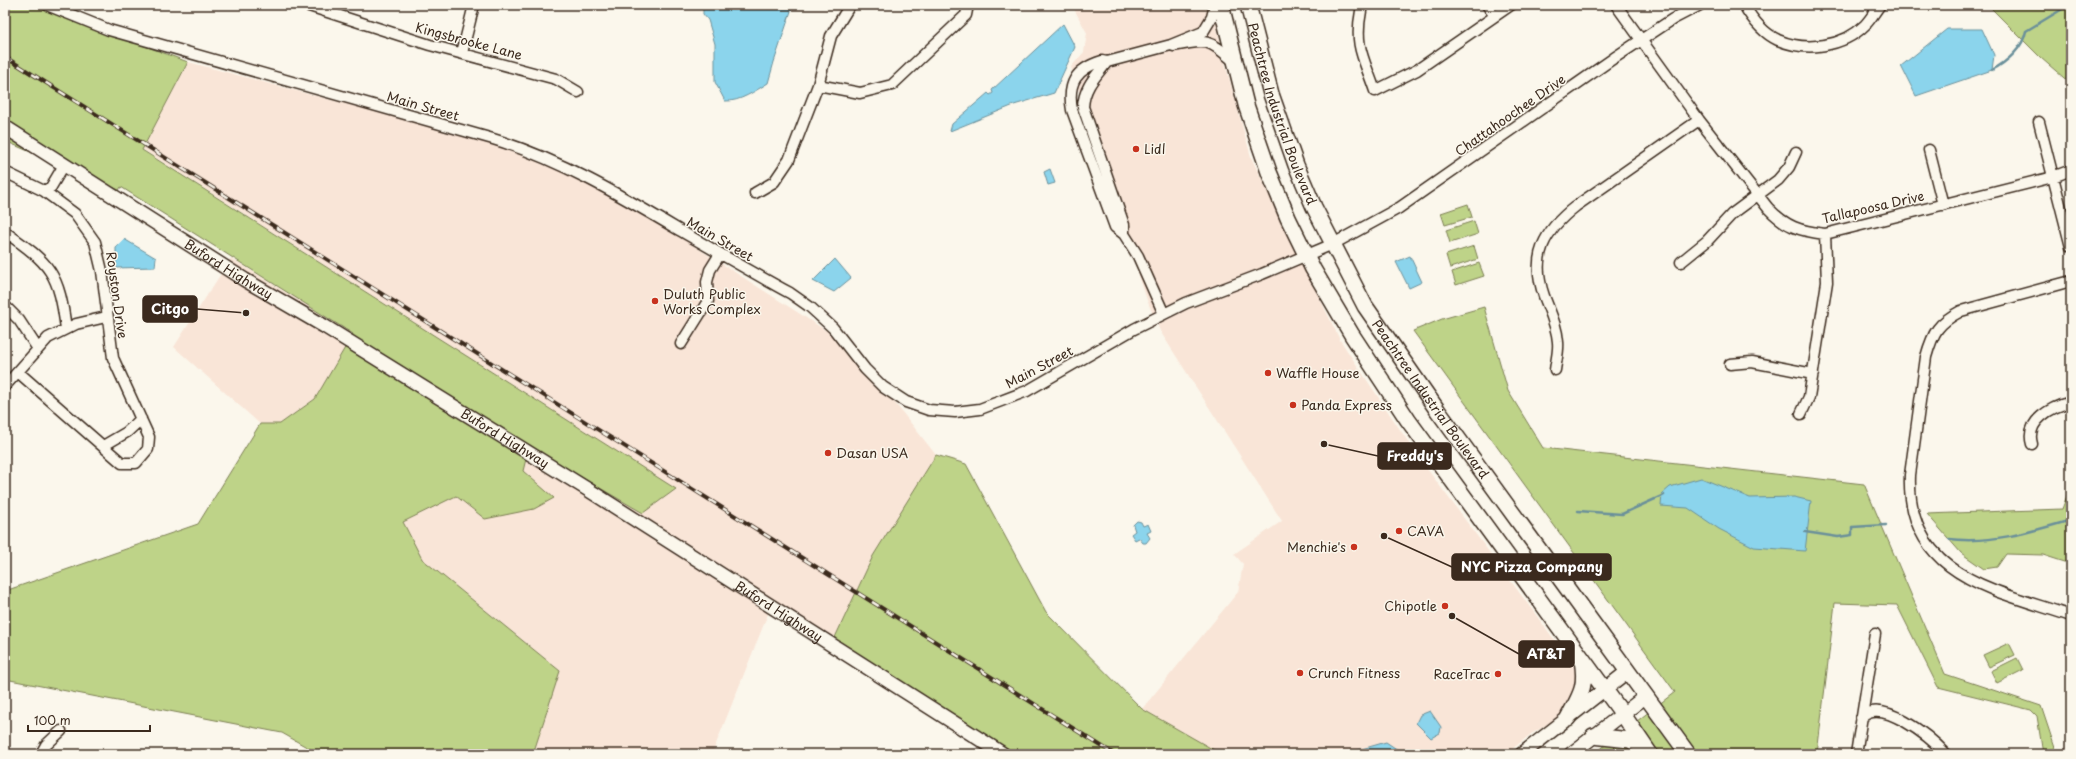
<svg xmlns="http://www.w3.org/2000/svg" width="2076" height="759" font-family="'Playpen Sans',sans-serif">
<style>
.built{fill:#f9e5d7}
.green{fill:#bed388;stroke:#7c7e53}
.water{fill:#8bd4ec;stroke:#6b909a}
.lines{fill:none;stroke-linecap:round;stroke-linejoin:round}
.stream{stroke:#6b909a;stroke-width:2.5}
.minor-casing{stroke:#3b2a1e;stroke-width:13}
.major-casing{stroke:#3b2a1e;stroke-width:16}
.highway-casing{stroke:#3b2a1e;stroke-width:18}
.minor{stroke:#fbf7ec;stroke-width:10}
.major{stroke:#fbf7ec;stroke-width:13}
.highway{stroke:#fbf7ec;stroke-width:15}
.rail-casing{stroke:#3b2a1e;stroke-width:4}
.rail{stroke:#fbf7ec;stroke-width:2.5;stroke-dasharray:8;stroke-linecap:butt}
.poi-dot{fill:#c8321e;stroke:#fbf7ec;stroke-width:1.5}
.labels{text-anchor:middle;stroke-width:3;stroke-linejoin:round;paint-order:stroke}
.street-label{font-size:13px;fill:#3b2a1e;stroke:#fbf7ec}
.poi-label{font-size:13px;fill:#3b2a1e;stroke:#fbf7ec;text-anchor:start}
.leader{fill:none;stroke:#3b2a1e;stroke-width:1.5}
.callout-dot{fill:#3b2a1e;stroke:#fbf7ec;stroke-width:1.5}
.callout{fill:#3b2a1e;stroke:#3b2a1e;stroke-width:1.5}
.callout-label{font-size:14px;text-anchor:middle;font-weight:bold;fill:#fff}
</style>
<rect width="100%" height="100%" fill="#fbf7ec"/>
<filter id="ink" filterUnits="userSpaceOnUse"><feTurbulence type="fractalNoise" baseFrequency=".025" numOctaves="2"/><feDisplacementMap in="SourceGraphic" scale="8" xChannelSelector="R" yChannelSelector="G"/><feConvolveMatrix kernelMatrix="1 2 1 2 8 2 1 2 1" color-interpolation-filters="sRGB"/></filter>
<g filter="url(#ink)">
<path class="built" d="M1075,5h137l13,58 26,94 89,183 79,118 155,208 5,13 -10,29 -19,15 -19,11 -25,20h-285l-79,-45 96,-117 5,-28 -9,-10 48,-33 -122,-190 -13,-31 -76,-233 13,-15 3,-19 -14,-26z
M188,62l276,73 81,24 96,53 209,134 86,109 -63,101 -42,90 -61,-37 -58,145h-179l27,-83 -138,-112 -19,-37 53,-26 29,23 68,-21 -30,-27 6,-24 114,66 33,-24 -534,-340z
M231,258l122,76 -38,65 -35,25h-20l-86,-77z"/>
<path class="green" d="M5,5h42l52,24 89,33 -46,88 534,339 -33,24 -114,-66 -6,24 31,27 -20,11 -49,10 -29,-23 -53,26 19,37 138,112 -27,83h-214l-37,-21 -277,-54v-88l193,-67 62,-100h20l35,-25 38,-65 -232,-147 -2,3 -114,-49z
M1988,5h83v79l-30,-26z
M1468,204l4,13 -27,8 -4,-12z
M1474,221l4,13 -28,9 -4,-13z
M1474,246l4,13 -28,9 -4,-13z
M1479,263l5,13 -28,9 -4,-13z
M1484,307l24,84 35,57 321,36 81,190 96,32 16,48h-14l-6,-38 -6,-6 -93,-23 -41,-82 -62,-2 -18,151h-223l81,-62 -262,-361 29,-12z
M936,455l30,9 80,148 96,97 79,45h-211l-179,-108 42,-90z
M2071,485v79l-28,-9 -37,-1 -9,13 -13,2 -23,-16 -34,-39 135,-5z
M2009,643l6,12 -26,12 -6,-12z
M2017,658l6,12 -26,13 -6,-12z"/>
<path class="water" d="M703,5h90l-19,57 -6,21c-13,8 -28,19 -43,18l-10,-19v-38l-7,-24 -5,-6z
M1063,24l12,23 -21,46 -40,12 -64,26 2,-7 36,-31 2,2 3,-2 -1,-3z
M1947,29h35l12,26 -2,15 -76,26 -15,-30z
M1050,169l5,14 -7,2 -4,-13z
M124,239l32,19 -1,9 -39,1v-20z
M1410,256l12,26 -13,6 -13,-26z
M835,259l16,19 -17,14 -21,-11z
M1701,478l49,20 44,-1 17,4 -6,50 -51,-4 -35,-18 -31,-21 -27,-2 1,-12 8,-7z
M1137,521l4,1 2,4 5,-2 3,7 -4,2 3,5 -4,5h-3l-4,-5 -4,2 -4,-6 4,-3 -2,-6z
M1430,711l11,16 -1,6 -9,5 -15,-15 4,-8z
M1386,742l12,8 2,4h-47l2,-3z"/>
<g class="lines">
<path class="stream" d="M1992,70c15,-8 31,-22 34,-39l43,-26
M1578,511l44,3 42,-19
M1805,532l33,5 14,-2v-8l34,-2
M1949,539c42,5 82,-7 122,-19"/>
<g class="minor-casing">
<path id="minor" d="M47,5l62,25 384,109c66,20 127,56 186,91 37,21 74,43 111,63l20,14 23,21 32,41 18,18 23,15 23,8 26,2 25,-3 47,-18 107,-62 52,-26 76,-29 71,-30 66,-36 215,-150 59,-39 27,-14
M306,5l124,40 126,34 22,13
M1215,5l-3,12 -9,15 -32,13 3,1c35,-8 35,-6 62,17
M1487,5l8,11
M1616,5l83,115 69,88c18,19 32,23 57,26l228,-57 18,-7
M1744,5c8,14 19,28 34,35 28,12 65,7 87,-15 6,-6 10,-14 15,-20
M1361,11c-7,36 3,47 14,80l42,-21 94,-65
M462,53l12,-48
M1102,61l5,1c-11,14 -23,25 -24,45l41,118v9l-9,-7 -43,-117c-5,-27 4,-41 30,-49z
M1107,62l64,-17
M818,85l42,8 32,-8 74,-70 2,-10
M2039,122l32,125
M1929,150l14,55
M5,172l39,19 31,23 20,28 7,29 11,87 36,79 -1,12 -12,14h-14l-104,-91
M44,191l7,-4 13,-22
M755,193l19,-11 15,-22 29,-75 13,-49 19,-31
M5,232c46,32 54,41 61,97
M1124,234l14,22 26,58
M1681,262l26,-21 25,-27 46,-34 11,-13 7,-15
M2071,281l-110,30c-23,12 -28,21 -35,46l-16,118c-4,101 85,115 161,141
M5,306l14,14 19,29
M681,344l27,-43 -1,-19 3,-12 10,-16
M1730,364l22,-2 61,12
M1555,370c1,-9 4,-19 3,-28 -1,-16 -8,-30 -14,-46 -14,-40 0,-65 32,-90l123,-86
M5,386l43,-48 28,-14 30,-7
M1801,414l8,-17 18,-115 -2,-48
M2032,444c-7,-23 19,-37 39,-42
M103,446l24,-14 14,-13
M1861,718c20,-22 70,20 85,36
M41,754l5,-9 15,-14
M1856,754l19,-120"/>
</g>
<g class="major-casing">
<g id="major">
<path id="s1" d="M5,127l240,153 79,46 263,163 416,265"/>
<path d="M1522,754l106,-83"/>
<path d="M1571,754l75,-58"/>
</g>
</g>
<g class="highway-casing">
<g id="highway">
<path d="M1221,5l25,100 23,67 19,46 25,51 39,66 56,85 214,293 28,41"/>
<path id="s2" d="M1248,5l23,89 25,71 18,42 51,99 73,105 250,343"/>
<path d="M1568,718c12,-23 19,-30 14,-58"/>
<path d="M1593,736l37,4 15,9"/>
</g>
</g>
<use href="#minor" class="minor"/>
<use href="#major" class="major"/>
<use href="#highway" class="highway"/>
<g class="rail-casing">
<path id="rail" d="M5,57l1109,697"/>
</g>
<use href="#rail" class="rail"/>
</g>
</g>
<g class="poi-dot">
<circle cx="1136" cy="149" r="4"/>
<circle cx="655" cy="301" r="4"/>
<circle cx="1268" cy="373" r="4"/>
<circle cx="1293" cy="405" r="4"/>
<circle cx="828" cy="453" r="4"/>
<circle cx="1399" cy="531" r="4"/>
<circle cx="1354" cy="547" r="4"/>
<circle cx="1445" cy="606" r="4"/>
<circle cx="1300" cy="673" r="4"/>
<circle cx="1498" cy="674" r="4"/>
</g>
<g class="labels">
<g class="street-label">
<text transform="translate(469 41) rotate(15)" y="5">Kingsbrooke Lane</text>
<text transform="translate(423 106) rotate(16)" y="5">Main Street</text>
<text dy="5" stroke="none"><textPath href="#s2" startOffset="114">Peachtree Industrial Boulevard</textPath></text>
<text transform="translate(1510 115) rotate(-35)" y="5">Chattahoochee Drive</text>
<text transform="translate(1873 207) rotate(-13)" y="5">Tallapoosa Drive</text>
<text transform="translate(720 239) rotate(30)" y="5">Main Street</text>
<text dy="5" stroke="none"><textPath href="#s1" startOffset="265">Buford Highway</textPath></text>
<text transform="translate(117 295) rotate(82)" y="5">Royston Drive</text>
<text transform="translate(1039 367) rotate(-28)" y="5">Main Street</text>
<text dy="5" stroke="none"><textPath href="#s2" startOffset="438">Peachtree Industrial Boulevard</textPath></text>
<text dy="5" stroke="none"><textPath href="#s1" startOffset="589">Buford Highway</textPath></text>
<text dy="5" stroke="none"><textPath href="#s1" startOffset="913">Buford Highway</textPath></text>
</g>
<g class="poi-label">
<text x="1144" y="154">Lidl</text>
<text x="663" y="299">Duluth Public<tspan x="663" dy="15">Works Complex</tspan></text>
<text x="1276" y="378">Waffle House</text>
<text x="1301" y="410">Panda Express</text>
<text x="836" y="458">Dasan USA</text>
<text x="1407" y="536">CAVA</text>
<text x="1346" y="552" text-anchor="end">Menchie's</text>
<text x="1437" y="611" text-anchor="end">Chipotle</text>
<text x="1308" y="678">Crunch Fitness</text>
<text x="1490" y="679" text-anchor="end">RaceTrac</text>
</g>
</g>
<path class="leader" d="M246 313L197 309M1324 444L1378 456M1384 536L1452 567M1452 616L1519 654"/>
<g class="callout-dot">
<circle cx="246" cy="313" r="4"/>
<circle cx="1324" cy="444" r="4"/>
<circle cx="1384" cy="536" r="4"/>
<circle cx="1452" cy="616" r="4"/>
</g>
<g class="callout">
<rect x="143" y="296" width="54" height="26" rx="4"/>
<rect x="1378" y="443" width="73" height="26" rx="4"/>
<rect x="1452" y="554" width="159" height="26" rx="4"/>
<rect x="1519" y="641" width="55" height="26" rx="4"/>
</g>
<g class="callout-label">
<text x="170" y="314">Citgo</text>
<text x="1415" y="461">Freddy's</text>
<text x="1532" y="572">NYC Pizza Company</text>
<text x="1546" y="659">AT&amp;T</text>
</g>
<rect width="2076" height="759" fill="none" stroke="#fbf7ec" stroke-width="20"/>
<rect x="10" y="10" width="2056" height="739" fill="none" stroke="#3b2a1e" stroke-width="1.5" filter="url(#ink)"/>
<path d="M28 725v6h122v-6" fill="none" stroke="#3b2a1e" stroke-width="2"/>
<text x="34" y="725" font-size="12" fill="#3b2a1e" stroke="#fbf7ec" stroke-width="3" paint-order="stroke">100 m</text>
</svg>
